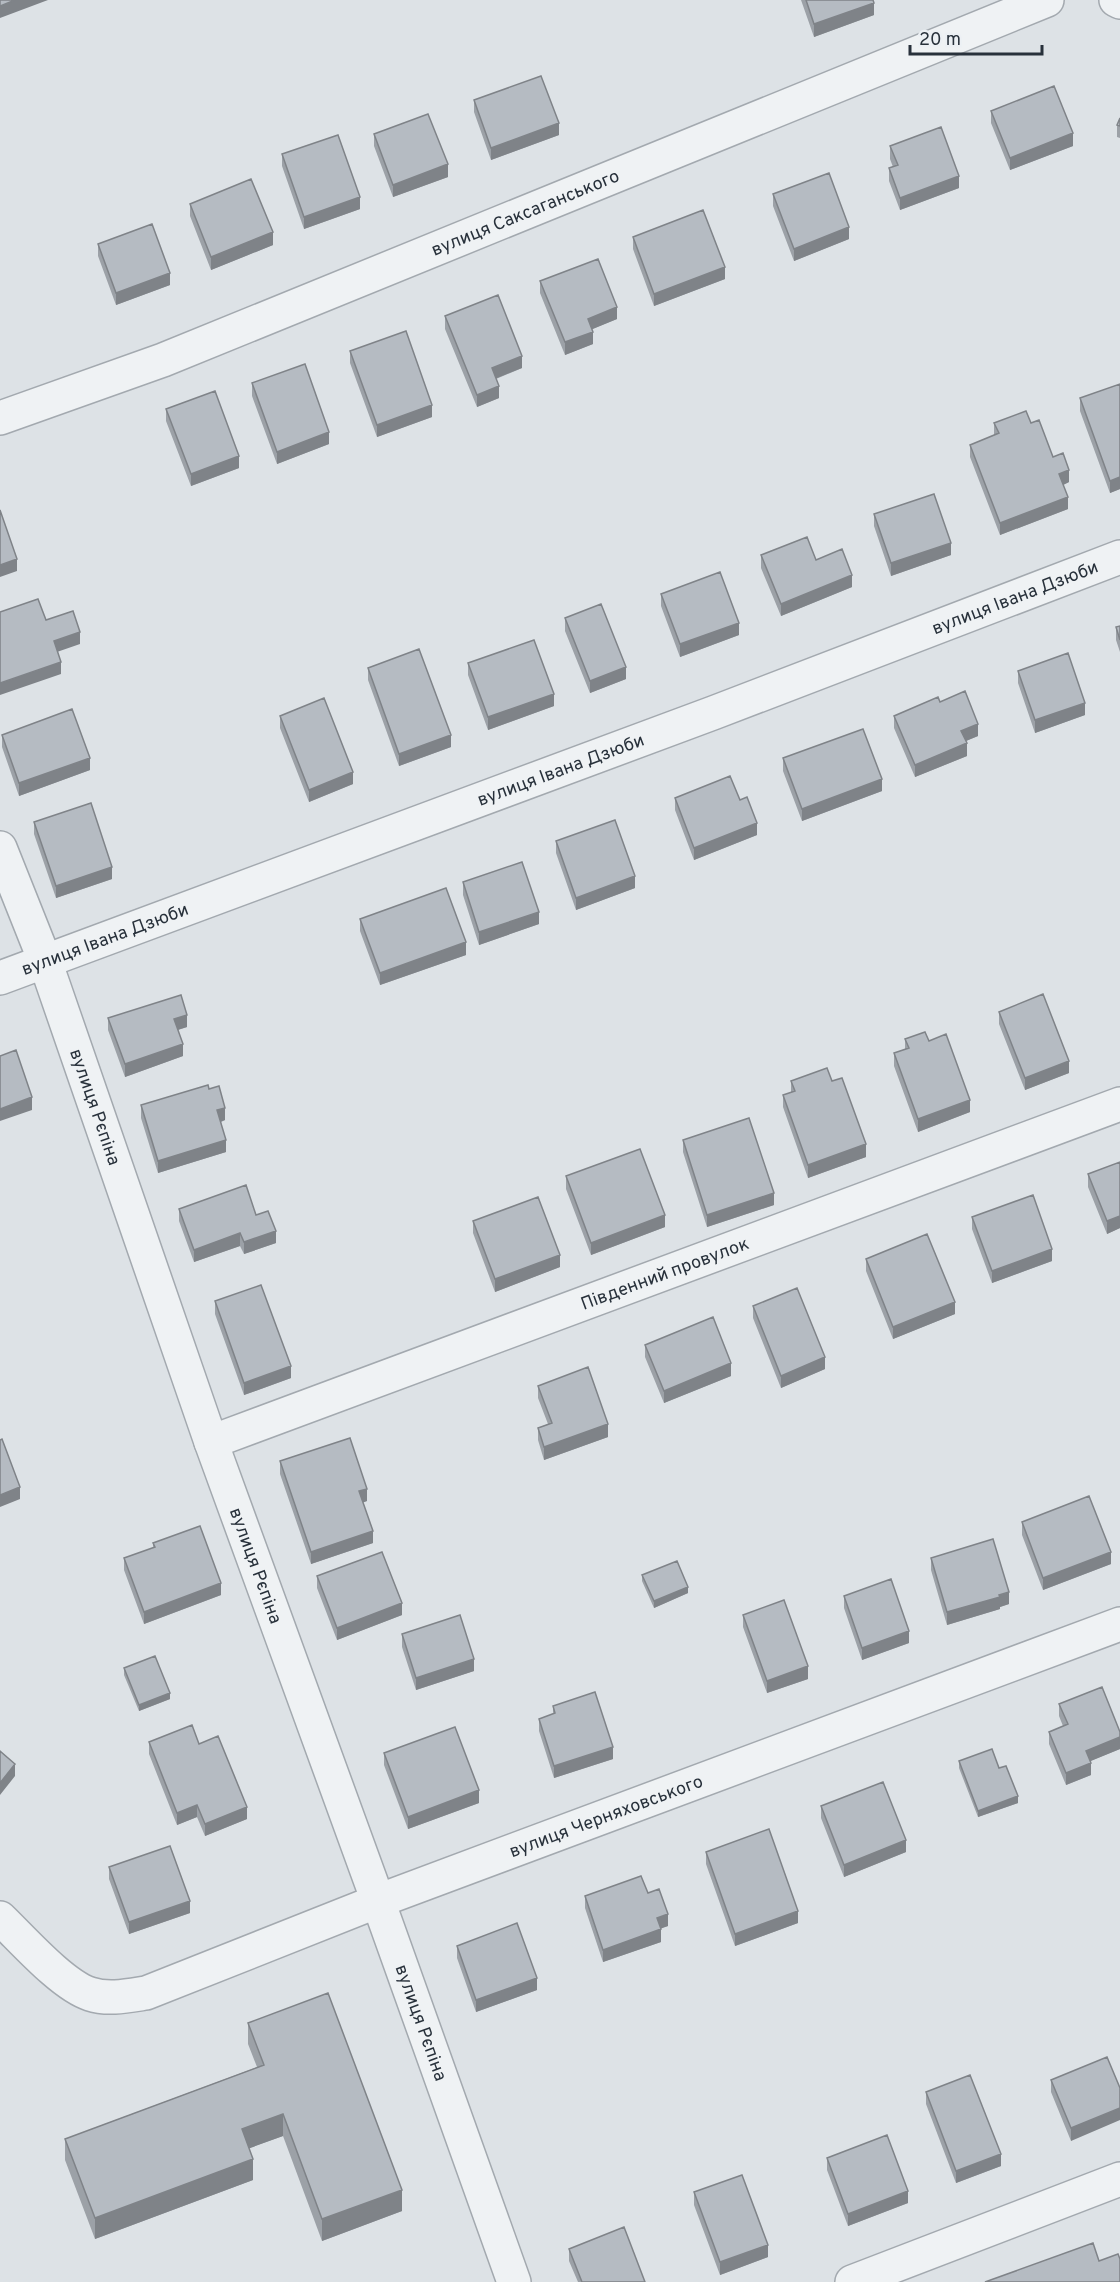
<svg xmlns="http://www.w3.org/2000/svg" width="1120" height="2282" font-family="Overpass,sans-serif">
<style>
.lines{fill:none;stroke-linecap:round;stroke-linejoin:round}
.minor-casing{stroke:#a3a9af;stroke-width:36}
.tertiary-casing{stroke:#a3a9af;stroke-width:36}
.minor{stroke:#eff2f4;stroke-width:33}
.tertiary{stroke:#eff2f4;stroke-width:33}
.wall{fill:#9ca1a7}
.shaded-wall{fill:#7f8388}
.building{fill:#b5bbc2;stroke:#7f8388;stroke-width:1.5}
.labels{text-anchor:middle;stroke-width:4.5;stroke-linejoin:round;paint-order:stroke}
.street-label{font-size:18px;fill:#28313b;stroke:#ecf0f4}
</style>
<rect width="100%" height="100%" fill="#dde2e6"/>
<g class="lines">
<g class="minor-casing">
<g id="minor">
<path id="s1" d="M0,418l163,-58 884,-360"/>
<path id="s2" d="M0,848l45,113 166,481 167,459 136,381"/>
<path id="s3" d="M0,978l713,-265 407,-156"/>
<path id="s4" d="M211,1442l909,-338"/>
<path id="s5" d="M0,1918c22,21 62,67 90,76 18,6 37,2 56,-1l232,-92 742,-277"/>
<path d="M852,2282l268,-103"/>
</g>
</g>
<g class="tertiary-casing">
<path id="tertiary" d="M1116,0l4,2"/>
</g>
<use href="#minor" class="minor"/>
<use href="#tertiary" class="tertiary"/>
</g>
<path class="wall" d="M801,0h72l1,15 -60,22z
M474,100l85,35 -68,25 -17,-48z
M991,111l82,35 -63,24 -19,-47z
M1120,118v20l-3,-1v-12z
M374,134l74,43 -55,20 -19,-51z
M890,146l69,42 -59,22 -11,-29v-13l4,-1 -3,-8z
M282,154l78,55 -56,20 -22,-63z
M773,194l76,45 -55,22 -21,-55z
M190,204l83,41 -62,25 -21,-54z
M633,237l92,42 -71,27 -21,-57z
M98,244l72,41 -54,20 -18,-49z
M540,281l77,38 -25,10 1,15 -28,11 -25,-62z
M445,316l77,52 -26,11 3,19 -22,9 -32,-78z
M350,351l82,66 -55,20 -27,-74z
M252,383l77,61 -52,20 -25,-68z
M1120,384v105l-10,4 -30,-82v-13z
M166,409l73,59 -48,18 -25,-65z
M994,423l59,34 16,25 -6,3 5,24 -68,26 -30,-78v-12l24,-10z
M874,514l77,41 -60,21 -17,-50z
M761,555l91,32 -71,29 -20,-48z
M661,594l78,41 -59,22 -19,-51z
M565,618l61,61 -36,14 -25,-62z
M1120,626v26l-4,-12v-13z
M468,663l86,43 -66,24 -20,-55z
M368,668l83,79 -52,19 -31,-86z
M1018,671l67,44 -50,18 -17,-50z
M940,702l38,34 -12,5 1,15 -52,21 -21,-49v-12z
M280,716l73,68 -44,18 -29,-74z
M2,735l88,35 -71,26 -17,-49z
M783,758l99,33 -80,30 -19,-50z
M675,798l65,2 17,35 -63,25 -19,-50z
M34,822l78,57 -56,19 -22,-64z
M556,841l79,47 -59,22 -20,-57z
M463,882l76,42 -60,21 -16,-50z
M360,919l106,36 -86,30 -20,-54z
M999,1012l70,61 -44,17 -26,-66z
M108,1018l79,9 -9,3 5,26 -58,21 -17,-47z
M905,1039l24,2 41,71 -52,20 -24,-66v-13l11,-4z
M791,1081h41l34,76 -58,21 -25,-71v-12l8,-2z
M209,1089l16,31 -4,2 5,30 -68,21 -17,-55v-13z
M683,1140l91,65 -67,22 -24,-75z
M1120,1162v66l-13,6 -19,-47v-13z
M566,1176l99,51 -74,28 -25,-66z
M179,1209l77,6 20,28 -32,11 -4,-8 -46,16 -15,-41z
M972,1217l80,44 -60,22 -20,-54z
M473,1221l87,46 -65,25 -22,-59z
M866,1259l89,55 -62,25 -27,-68z
M215,1301l76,77 -47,17 -29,-81z
M753,1306l72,63 -44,19 -28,-70z
M645,1345l86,31 -67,27 -19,-46z
M538,1386l70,51 -64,23 -6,-20v-12l10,-4 -10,-26z
M280,1461l87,40 -4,1 10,41 -62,21 -31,-90z
M1022,1522l89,42 -68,26 -21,-55z
M153,1543l68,52 -77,29 -20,-54v-12l29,-10z
M931,1558l78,46 -9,3v2l-53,16 -16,-55z
M642,1575l46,18 -34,15 -12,-27z
M317,1576l85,39 -65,25 -20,-52z
M844,1596l65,47 -47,17 -18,-52z
M743,1615l65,64 -41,14 -24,-66z
M402,1634l72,37 -58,19 -14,-43z
M124,1668l46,31 -31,12 -15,-36z
M1059,1704l61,45 -30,12 1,14 -25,10 -17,-41v-12l14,-6 -4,-10z
M553,1706l60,53 -59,19 -15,-47v-12l14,-5z
M149,1742l50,2 48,75 -42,17 -8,-19 -20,8 -28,-71z
M384,1753l95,50 -71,26 -24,-64z
M959,1761l40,7 19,35 -40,14 -19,-49z
M821,1806l85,46 -62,25 -23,-59z
M706,1852l92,71 -63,23 -29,-82z
M109,1867l81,46 -61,21 -20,-55z
M648,1893l20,33 -7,2v14l-58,20 -18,-54v-12z
M457,1946l80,44 -61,22 -19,-54z
M248,2023l154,188 -80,30 -39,-105 -34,12 4,32 -158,59 -30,-79v-21l192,-72 -9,-23z
M1051,2080l69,8 -49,53 -20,-49z
M926,2092l75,74 -45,17 -30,-79z
M827,2158l81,45 -60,23 -21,-56z
M694,2192l74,65 -48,18 -26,-70z
M569,2249l76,33h-67l-9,-21z"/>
<path class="shaded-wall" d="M15,0h33l-48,18v-12z
M874,3v12l-60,22v-13z
M559,123v12l-68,25v-12z
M1073,133v13l-63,24v-12z
M448,164v13l-55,20v-12z
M959,176v12l-59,22v-12z
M360,197v12l-56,20v-12z
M849,227v12l-55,22v-12z
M273,232v13l-62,25v-13z
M725,267v12l-71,27v-12z
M170,273v12l-54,20v-12z
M617,307v12l-29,12v-12z
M593,332v12l-28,11v-13z
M522,356v12l-30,12v-12z
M499,386v12l-22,9v-12z
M432,405v12l-55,20v-12z
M329,432v12l-52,20v-12z
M239,456v12l-48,18v-12z
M1069,470v12l-10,5v-13z
M1120,477v12l-10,4v-12z
M1068,497v12l-68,26v-12z
M951,543v12l-60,21v-13z
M17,559v12l-17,6v-12z
M852,575v12l-71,29v-12z
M739,623v12l-59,22v-13z
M80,632v12l-26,9v-12z
M61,662v12l-61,21v-12z
M626,667v12l-36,14v-12z
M554,694v12l-66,24v-13z
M1085,703v12l-50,18v-13z
M978,724v12l-17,7v-12z
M451,735v12l-52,19v-12z
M967,743v13l-52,21v-12z
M90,758v12l-71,26v-13z
M353,772v12l-44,18v-12z
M882,779v12l-80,30v-12z
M757,823v12l-63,25v-12z
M112,867v12l-56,19v-12z
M635,876v12l-59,22v-12z
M539,912v12l-60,21v-13z
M466,942v13l-86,30v-12z
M187,1015v12l-13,4v-12z
M183,1044v12l-58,21v-13z
M1069,1061v12l-44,17v-12z
M32,1097v13l-32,11v-12z
M970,1100v12l-52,20v-13z
M225,1108v12l-8,3v-13z
M226,1140v12l-68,21v-12z
M866,1144v13l-58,21v-13z
M774,1193v12l-67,22v-12z
M665,1215v12l-74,28v-12z
M1120,1216v12l-13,6v-13z
M276,1231v12l-32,11v-12z
M240,1233v13l-46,16v-12z
M1052,1249v12l-60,22v-12z
M560,1255v12l-65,25v-13z
M955,1302v12l-62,25v-12z
M825,1357v12l-44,19v-12z
M731,1363v13l-67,27v-12z
M291,1366v12l-47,17v-12z
M608,1424v13l-64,23v-13z
M20,1487v12l-20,8v-12z
M367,1489v12l-8,3v-13z
M373,1531v12l-62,21v-12z
M1111,1552v12l-68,26v-12z
M221,1583v12l-77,29v-12z
M688,1587v6l-34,15v-7z
M1009,1592v12l-9,3v2l-53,16v-13z
M402,1603v12l-65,25v-12z
M909,1631v12l-47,17v-12z
M474,1659v12l-58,19v-12z
M808,1666v13l-41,14v-12z
M170,1693v6l-31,12v-6z
M1120,1737v12l-34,14v-12z
M613,1747v12l-59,19v-12z
M1091,1763v12l-25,10v-12z
M15,1764v12l-15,19v-12z
M479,1790v13l-71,26v-12z
M1018,1796v7l-40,14v-6z
M197,1805v12l-20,8v-12z
M247,1807v12l-42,17v-12z
M906,1840v12l-62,25v-12z
M190,1901v12l-61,21v-12z
M798,1911v12l-63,23v-12z
M668,1914v12l-11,4v-12z
M661,1929v13l-58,20v-12z
M537,1978v12l-61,22v-12z
M1120,2108v12l-49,21v-13z
M283,2114v22l-41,15v-22z
M1001,2154v12l-45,17v-12z
M253,2159v21l-158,59v-21z
M402,2190v21l-80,30v-22z
M908,2191v12l-60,23v-12z
M768,2245v12l-48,18v-13z"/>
<path class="building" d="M0,0h15l-15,6z
M806,0h67l1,3 -60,21z
M541,76l18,47 -68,25 -17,-48z
M1054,86l19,47 -63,25 -19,-47z
M428,114l20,50 -55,21 -19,-51z
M1120,118v8l-3,-1z
M941,127l18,49 -59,22 -11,-30 9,-3 -8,-19z
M338,135l22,62 -56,20 -22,-63z
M829,173l20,54 -55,22 -21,-55z
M251,179l22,53 -62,25 -21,-53z
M703,210l22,57 -71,27 -21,-57z
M152,224l18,49 -54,20 -18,-49z
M598,259l19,48 -29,12 5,13 -28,10 -25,-61z
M498,295l24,61 -30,12 7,18 -22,9 -32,-79z
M406,331l26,74 -55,20 -27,-74z
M305,364l24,68 -52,20 -25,-69z
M1120,384v93l-10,4 -30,-83z
M215,391l24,65 -48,18 -25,-65z
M1026,411l5,12 8,-3 14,37 10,-4 6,17 -10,4 9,23 -68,26 -30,-78 29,-12 -5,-10z
M934,494l17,49 -60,20 -17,-49z
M0,510l17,49 -17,6z
M807,537l9,23 26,-11 10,26 -71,29 -20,-49z
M720,572l19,51 -59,21 -19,-50z
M38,599l8,21 27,-9 7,21 -26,9 7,21 -61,21v-71z
M601,604l25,63 -36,14 -25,-63z
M1120,626v14l-4,-13z
M534,640l20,54 -66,23 -20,-54z
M419,649l32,86 -52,19 -31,-86z
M1068,653l17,50 -50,17 -17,-49z
M965,691l13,33 -17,7 6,12 -52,22 -21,-49 44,-19 2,5z
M324,698l29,74 -44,18 -29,-74z
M72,709l18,49 -71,25 -17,-48z
M863,729l19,50 -80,30 -19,-51z
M730,776l10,24 7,-3 10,26 -63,25 -19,-50z
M91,803l21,64 -56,19 -22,-64z
M615,820l20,56 -59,22 -20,-57z
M522,862l17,50 -60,20 -16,-50z
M446,888l20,54 -86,31 -20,-54z
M1043,994l26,67 -44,17 -26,-66z
M181,995l6,20 -13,4 9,25 -58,20 -17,-46z
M925,1032l4,9 17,-7 24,66 -52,19 -24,-66 15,-5 -4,-9z
M16,1050l16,47 -32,12v-53z
M827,1068l5,13 10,-3 24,66 -58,21 -25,-70 12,-4 -4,-10z
M208,1085l1,4 10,-3 6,22 -8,2 9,30 -68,21 -17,-56z
M749,1118l25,75 -67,22 -24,-75z
M640,1149l25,66 -74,28 -25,-67z
M1120,1162v54l-13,5 -19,-47z
M246,1185l10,30 12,-4 8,20 -32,11 -4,-9 -46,17 -15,-41z
M1033,1195l19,54 -60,22 -20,-54z
M538,1197l22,58 -65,24 -22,-58z
M927,1234l28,68 -62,25 -27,-68z
M261,1285l30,81 -47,17 -29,-82z
M797,1288l28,69 -44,19 -28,-70z
M713,1317l18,46 -67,28 -19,-46z
M588,1367l20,57 -64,23 -6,-19 14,-5 -14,-37z
M350,1438l17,51 -8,2 14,40 -62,21 -31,-91z
M2,1439l18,48 -20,8v-55z
M1089,1496l22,56 -68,26 -21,-56z
M200,1526l21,57 -77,29 -20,-54 31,-11 -2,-4z
M993,1539l16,53 -10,3 1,2 -53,15 -16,-54z
M382,1552l20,51 -65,25 -20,-52z
M677,1561l11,26 -34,14 -12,-26z
M891,1579l18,52 -47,17 -18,-52z
M784,1600l24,66 -41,15 -24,-66z
M460,1615l14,44 -58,19 -14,-44z
M155,1656l15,37 -31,12 -15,-37z
M1102,1687l18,45v5l-34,14 5,12 -25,10 -17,-41 19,-8 -9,-20z
M595,1692l18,55 -59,19 -15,-47 16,-6 -2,-7z
M192,1725l7,19 19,-8 29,71 -42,17 -8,-19 -20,8 -28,-71z
M455,1727l24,63 -71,27 -24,-64z
M992,1749l7,19 7,-2 12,30 -40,15 -19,-50z
M0,1751l15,13 -15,19z
M883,1782l23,58 -62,25 -23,-59z
M769,1829l29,82 -63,23 -29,-82z
M170,1846l20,55 -61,21 -20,-55z
M641,1876l7,17 11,-4 9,25 -11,4 4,11 -58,21 -18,-54z
M517,1923l20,55 -61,22 -19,-54z
M328,1993l74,197 -80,29 -39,-105 -41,15 11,30 -158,59 -30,-79 199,-74 -16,-42z
M1107,2057l13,31v20l-49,20 -20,-48z
M970,2075l31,79 -45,17 -30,-79z
M887,2135l21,56 -60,23 -21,-56z
M742,2175l26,70 -48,17 -26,-70z
M624,2227l21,55h-63l-13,-33z
M1093,2243l6,18 19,-7 2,5v23h-135z"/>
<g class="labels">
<g class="street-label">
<text dy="6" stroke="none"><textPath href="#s1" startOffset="564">вулиця Саксаганського</textPath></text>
<text dy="6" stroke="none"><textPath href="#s3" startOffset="1084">вулиця Івана Дзюби</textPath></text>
<text dy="6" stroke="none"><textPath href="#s3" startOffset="598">вулиця Івана Дзюби</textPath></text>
<text dy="6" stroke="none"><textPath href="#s3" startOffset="112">вулиця Івана Дзюби</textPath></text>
<text dy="6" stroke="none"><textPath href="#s2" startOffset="276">вулиця Рєпіна</textPath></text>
<text dy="6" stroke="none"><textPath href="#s4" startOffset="484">Південний провулок</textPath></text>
<text dy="6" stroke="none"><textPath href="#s2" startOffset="762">вулиця Рєпіна</textPath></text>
<text dy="6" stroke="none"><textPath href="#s5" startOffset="668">вулиця Черняховського</textPath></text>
<text dy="6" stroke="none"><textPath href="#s2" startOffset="1248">вулиця Рєпіна</textPath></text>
</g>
</g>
<path d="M910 45v9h132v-9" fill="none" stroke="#28313b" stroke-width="3"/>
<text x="919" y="45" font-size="18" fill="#28313b" stroke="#ecf0f4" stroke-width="4.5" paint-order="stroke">20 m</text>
</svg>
